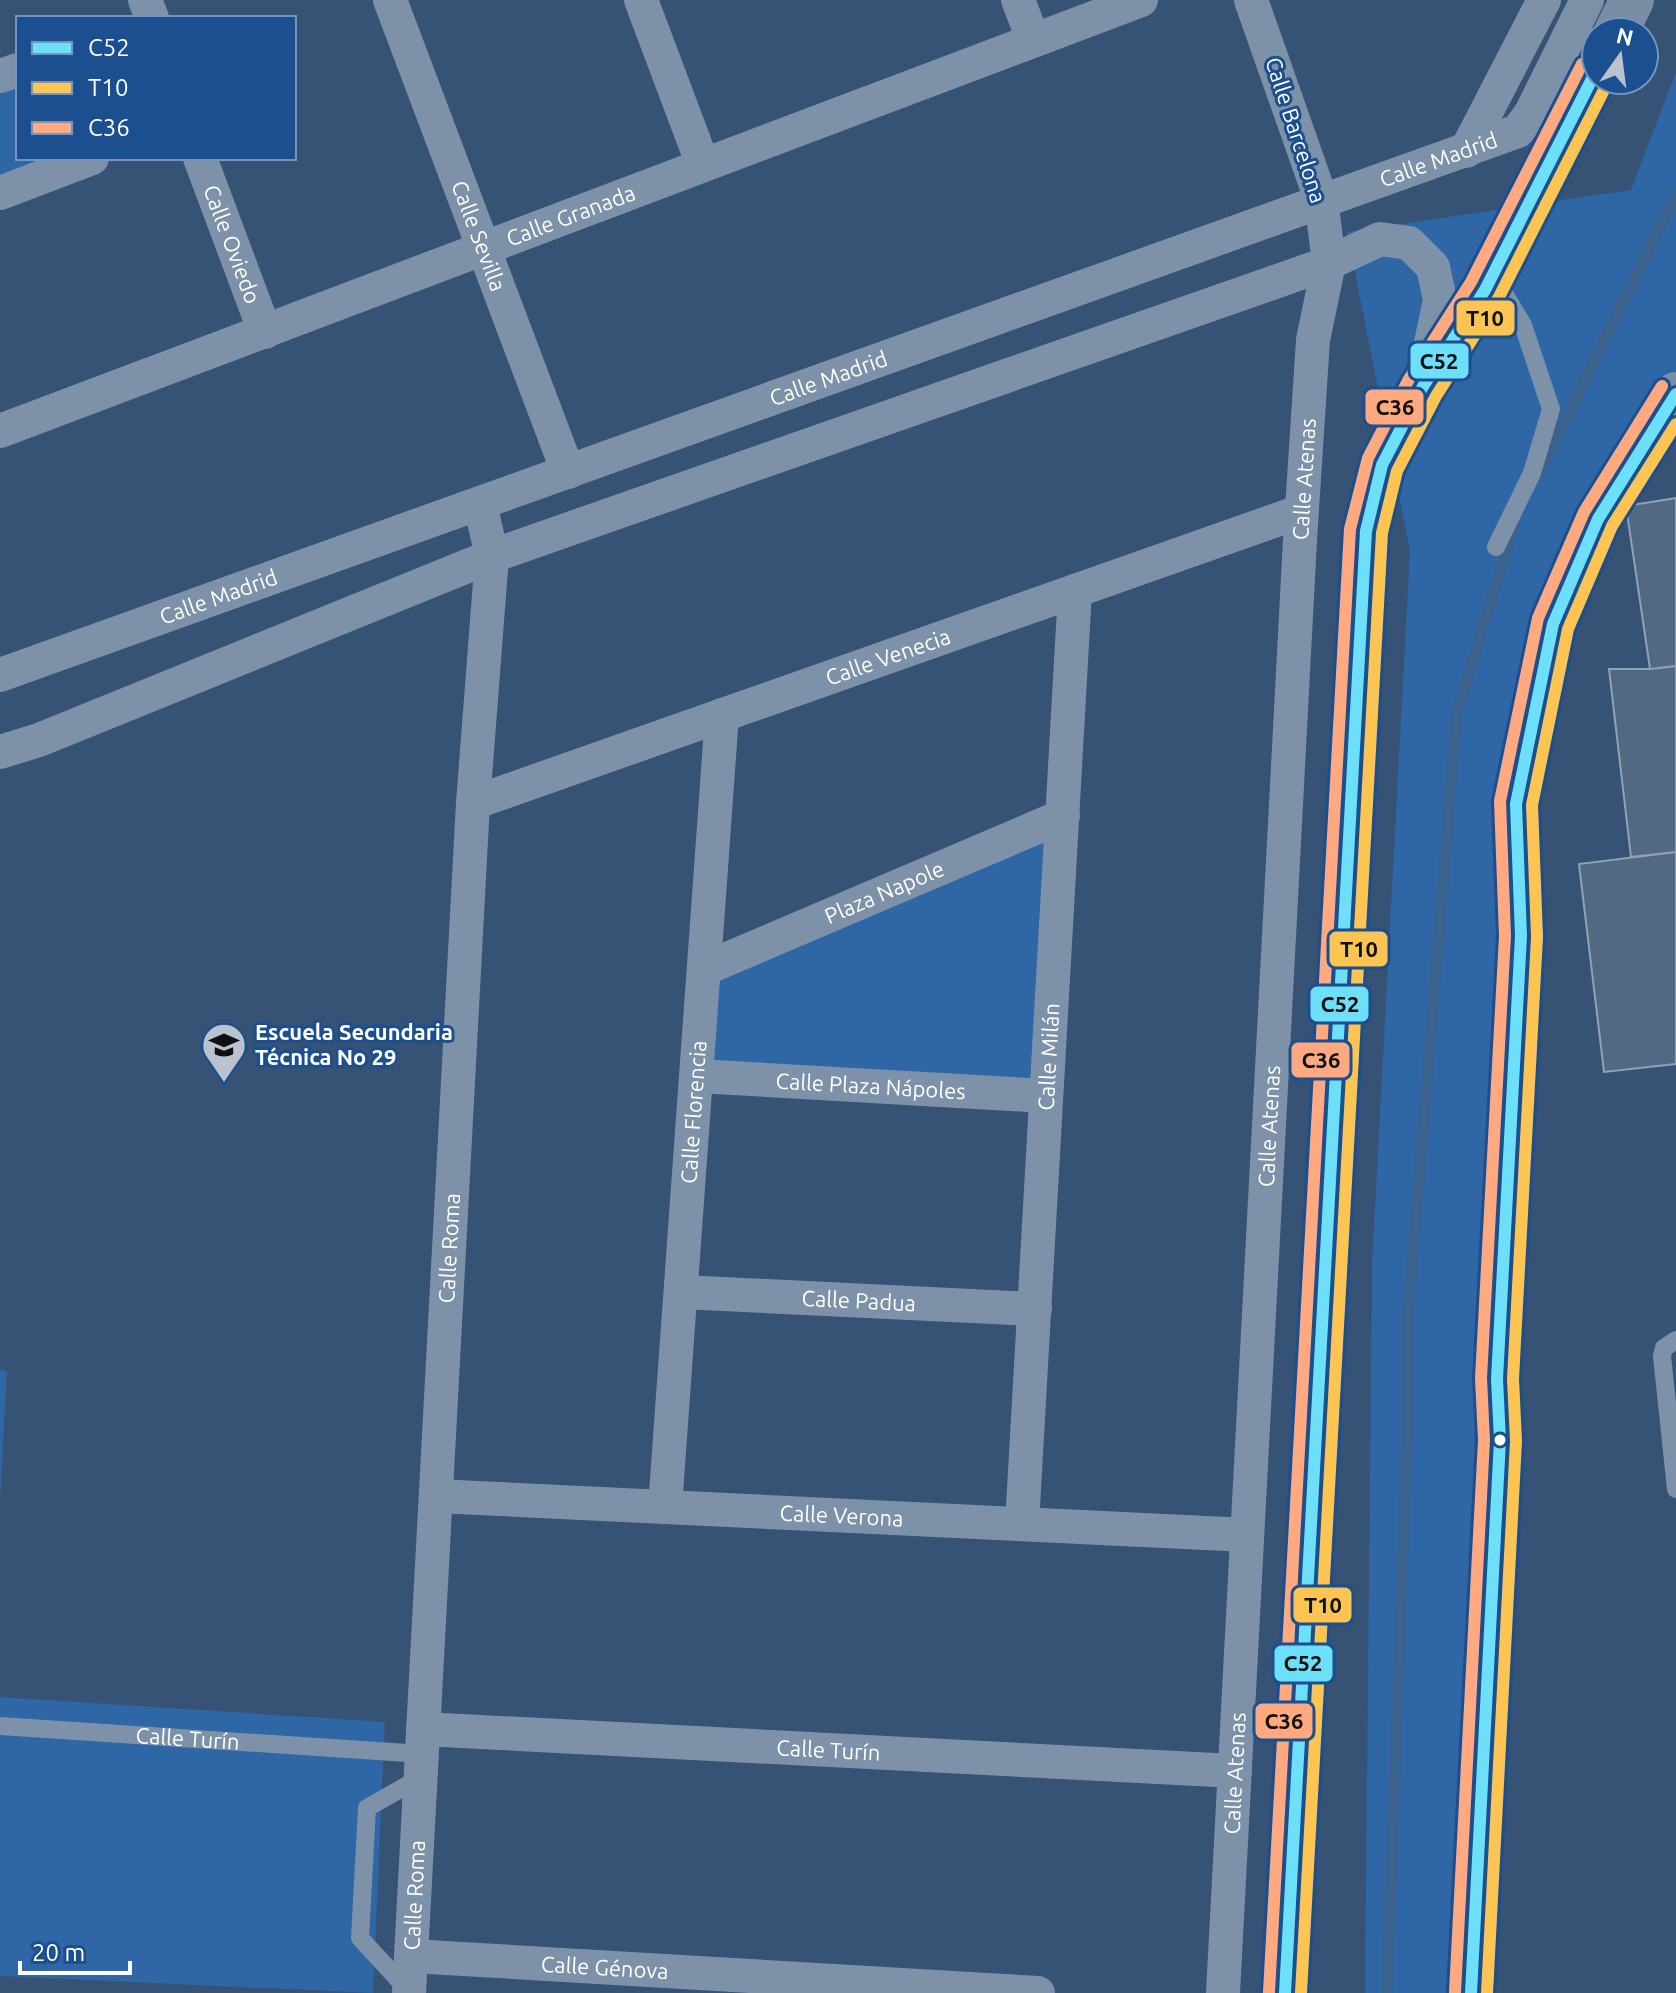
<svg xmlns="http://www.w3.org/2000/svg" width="1676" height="1993" font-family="Ubuntu,sans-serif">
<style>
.green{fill:#2f66a5}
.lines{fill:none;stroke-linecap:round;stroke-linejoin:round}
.stream{stroke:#3b618d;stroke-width:11}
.building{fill:#526984;stroke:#92a2b6;stroke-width:2}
.service{stroke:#7d92a8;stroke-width:18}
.minor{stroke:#7d92a8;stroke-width:34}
.secondary{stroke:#798da4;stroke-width:44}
.bus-1-casing{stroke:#1b4f8f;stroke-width:18}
.bus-2-casing{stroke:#1b4f8f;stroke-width:18}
.bus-3-casing{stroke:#1b4f8f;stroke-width:18}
.bus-1{stroke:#6ddff8;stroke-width:12}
.bus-2{stroke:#fcc553;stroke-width:12}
.bus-3{stroke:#ffa980;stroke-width:12}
.bus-dot{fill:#fff;stroke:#1b4f8f;stroke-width:3}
.labels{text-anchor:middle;stroke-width:6;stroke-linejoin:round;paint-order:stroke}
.street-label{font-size:22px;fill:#fff;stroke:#1b4f8f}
.poi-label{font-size:22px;font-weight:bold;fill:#fff;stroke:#1b4f8f;text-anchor:start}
.line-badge{stroke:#1b4f8f;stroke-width:3}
.pale-badge-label{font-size:22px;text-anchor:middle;font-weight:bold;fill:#111}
</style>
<rect width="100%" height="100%" fill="#365274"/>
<path class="green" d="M1676,72v312l-137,309 -69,1300h-105l7,-729 38,-714 -63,-318 284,-42z
M0,87l18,1v70h25l5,16 -48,18z
M1063,816l-17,280 -349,-20 7,-107z
M0,1370l7,1 -7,131z
M0,1697l385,25 -12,271 -373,-17z"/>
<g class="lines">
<path class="stream" d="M1539,474l137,-280
M1387,1993l20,-551v-114l50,-616 57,-186"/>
</g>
<path class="building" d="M1676,498v168l-26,3 -24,-163z
M1676,666v186l-45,5 -22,-188h41z
M1676,852v212l-72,8 -25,-208z"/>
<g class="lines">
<g class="service">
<path d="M1494,277l29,48 28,84 -19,64 -36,74"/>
<path d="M1676,1340l-12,8 -2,8 14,133"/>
<path id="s1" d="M0,1726l422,28"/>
<path d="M407,1989l-47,-51 7,-130 53,-30"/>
</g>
<g class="minor">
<path d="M145,0l7,18"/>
<path id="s2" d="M390,0l178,472"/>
<path d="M641,0l62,165"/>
<path d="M1018,0l15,39"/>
<path d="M0,76l18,-6"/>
<path d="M1466,151l78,-151"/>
<path id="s3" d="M200,158l65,174"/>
<path d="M0,193l92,-35"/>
<path id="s4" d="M0,431l1141,-431"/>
<path id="s5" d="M0,675l1518,-544 13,-18 56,-113"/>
<path d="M0,752l39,-12 453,-184 837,-293 51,-24 29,4 24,24 7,33 -15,72"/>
<path id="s6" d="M473,803l829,-292"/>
<path id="s7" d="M704,969l359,-153"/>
<path id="s8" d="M697,1076l349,20"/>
<path id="s9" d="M681,1292l354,17"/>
<path id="s10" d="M436,1496l811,39"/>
<path id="s11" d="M665,1507l57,-792"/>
<path id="s12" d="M1022,1524l53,-933"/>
<path id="s13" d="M423,1729l812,42"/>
<path id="s14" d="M411,1956l627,37"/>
<path id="s15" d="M409,1993l64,-1190 19,-247 -12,-52"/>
<path id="s16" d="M1223,1993l77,-1453 13,-200 16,-77 -8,-64 -70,-199"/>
</g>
<path class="secondary" d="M1616,32l16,-32
M1285,1993l81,-1462 16,-66 40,-77 63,-98 111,-219
M1471,1993l29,-553 -3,-61 24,-443 -5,-132 37,-180 45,-105 78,-125"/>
<g class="bus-1-casing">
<path id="bus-1" d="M1285,1993l81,-1462 16,-66 40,-77 63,-98 111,-219
M1471,1993l29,-553 -3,-61 24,-443 -5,-132 37,-180 45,-105 78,-125"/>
</g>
<g class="bus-2-casing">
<path id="bus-2" d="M1301,1993l81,-1460 15,-62 39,-75 63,-99 110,-217
M1487,1993l29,-552 -3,-62 24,-442 -5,-132 36,-176 44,-103 64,-102"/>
</g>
<g class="bus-3-casing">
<path id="bus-3" d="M1269,1992l81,-1463 18,-71 41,-79 62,-97 111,-218
M1455,1992l29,-552 -3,-62 24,-442 -5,-135 38,-183 46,-106 78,-126"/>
</g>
<use href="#bus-1" class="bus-1"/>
<use href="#bus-2" class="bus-2"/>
<use href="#bus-3" class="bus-3"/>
</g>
<defs>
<g id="school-pin" transform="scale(2.3)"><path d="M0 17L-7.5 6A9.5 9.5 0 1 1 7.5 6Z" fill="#b9c2ce" stroke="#1b4f8f"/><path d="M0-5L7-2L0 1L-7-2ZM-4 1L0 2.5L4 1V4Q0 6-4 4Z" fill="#111"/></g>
</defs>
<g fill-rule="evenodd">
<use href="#school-pin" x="224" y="1045"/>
</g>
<circle class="bus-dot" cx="1500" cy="1440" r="7"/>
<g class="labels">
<g class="street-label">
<text transform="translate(1296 130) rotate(72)" y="8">Calle Barcelona</text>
<text dy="8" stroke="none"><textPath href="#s5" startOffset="1528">Calle Madrid</textPath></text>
<text dy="8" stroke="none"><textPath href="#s4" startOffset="610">Calle Granada</textPath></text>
<text dy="8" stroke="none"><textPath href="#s2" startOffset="252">Calle Sevilla</textPath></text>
<text dy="8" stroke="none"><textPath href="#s3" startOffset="92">Calle Oviedo</textPath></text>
<text dy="8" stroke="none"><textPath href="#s5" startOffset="880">Calle Madrid</textPath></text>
<text dy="8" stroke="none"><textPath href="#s16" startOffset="1516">Calle Atenas</textPath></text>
<text dy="8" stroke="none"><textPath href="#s5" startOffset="232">Calle Madrid</textPath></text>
<text dy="8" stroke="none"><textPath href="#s6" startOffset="440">Calle Venecia</textPath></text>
<text dy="8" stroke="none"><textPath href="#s7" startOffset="196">Plaza Napole</textPath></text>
<text dy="8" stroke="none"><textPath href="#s12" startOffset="468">Calle Milán</textPath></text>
<text dy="8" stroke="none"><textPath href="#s8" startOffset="174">Calle Plaza Nápoles</textPath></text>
<text dy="8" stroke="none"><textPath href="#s11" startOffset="396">Calle Florencia</textPath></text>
<text dy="8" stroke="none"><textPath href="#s16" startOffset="868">Calle Atenas</textPath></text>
<text dy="8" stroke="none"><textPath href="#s15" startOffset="746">Calle Roma</textPath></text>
<text dy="8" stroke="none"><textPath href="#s9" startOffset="178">Calle Padua</textPath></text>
<text dy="8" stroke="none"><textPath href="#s10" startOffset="406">Calle Verona</textPath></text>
<text dy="8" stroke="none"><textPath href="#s1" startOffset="188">Calle Turín</textPath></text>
<text dy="8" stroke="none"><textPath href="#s13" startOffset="406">Calle Turín</textPath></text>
<text dy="8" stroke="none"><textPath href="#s16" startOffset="220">Calle Atenas</textPath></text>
<text dy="8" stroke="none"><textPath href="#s15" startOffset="98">Calle Roma</textPath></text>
<text dy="8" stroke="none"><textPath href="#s14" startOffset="194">Calle Génova</textPath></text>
</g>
<g class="poi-label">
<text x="255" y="1040">Escuela Secundaria<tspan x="255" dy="25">Técnica No 29</tspan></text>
</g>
</g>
<g class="line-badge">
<rect x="1455" y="299" width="61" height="38" rx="8" fill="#fcc553"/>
<rect x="1409" y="342" width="61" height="38" rx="8" fill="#6ddff8"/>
<rect x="1364" y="388" width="61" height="38" rx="8" fill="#ffa980"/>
<rect x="1328" y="930" width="61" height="38" rx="8" fill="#fcc553"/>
<rect x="1309" y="985" width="61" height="38" rx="8" fill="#6ddff8"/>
<rect x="1290" y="1041" width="61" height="38" rx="8" fill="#ffa980"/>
<rect x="1292" y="1586" width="61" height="38" rx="8" fill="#fcc553"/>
<rect x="1273" y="1644" width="61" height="39" rx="8" fill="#6ddff8"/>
<rect x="1254" y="1702" width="60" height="38" rx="8" fill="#ffa980"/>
</g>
<g class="pale-badge-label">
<text x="1485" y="326">T10</text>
<text x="1439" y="369">C52</text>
<text x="1395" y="415">C36</text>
<text x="1359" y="957">T10</text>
<text x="1340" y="1012">C52</text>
<text x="1321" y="1068">C36</text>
<text x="1323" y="1613">T10</text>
<text x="1303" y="1671">C52</text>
<text x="1284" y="1729">C36</text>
</g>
<rect x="16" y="16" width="280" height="144" fill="#1b4f8f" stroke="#7695bc" stroke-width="2"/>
<rect x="32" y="42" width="40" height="12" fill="#6ddff8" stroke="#7695bc" stroke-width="2"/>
<text x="88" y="56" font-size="24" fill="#ffffff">C52</text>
<rect x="32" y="82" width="40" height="12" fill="#fcc553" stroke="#7695bc" stroke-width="2"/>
<text x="88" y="96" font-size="24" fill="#ffffff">T10</text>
<rect x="32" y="122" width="40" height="12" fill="#ffa980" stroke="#7695bc" stroke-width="2"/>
<text x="88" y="136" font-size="24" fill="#ffffff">C36</text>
<g transform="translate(1620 56) rotate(14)"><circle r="38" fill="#1b4f8f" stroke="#7695bc" stroke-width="2"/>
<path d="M0-6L14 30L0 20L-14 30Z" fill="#b9c2ce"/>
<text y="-12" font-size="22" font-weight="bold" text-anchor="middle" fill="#ffffff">N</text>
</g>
<path d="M20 1961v12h110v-12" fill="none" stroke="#ffffff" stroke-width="4"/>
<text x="32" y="1961" font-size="24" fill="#ffffff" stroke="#1b4f8f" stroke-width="6" paint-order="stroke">20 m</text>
</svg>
